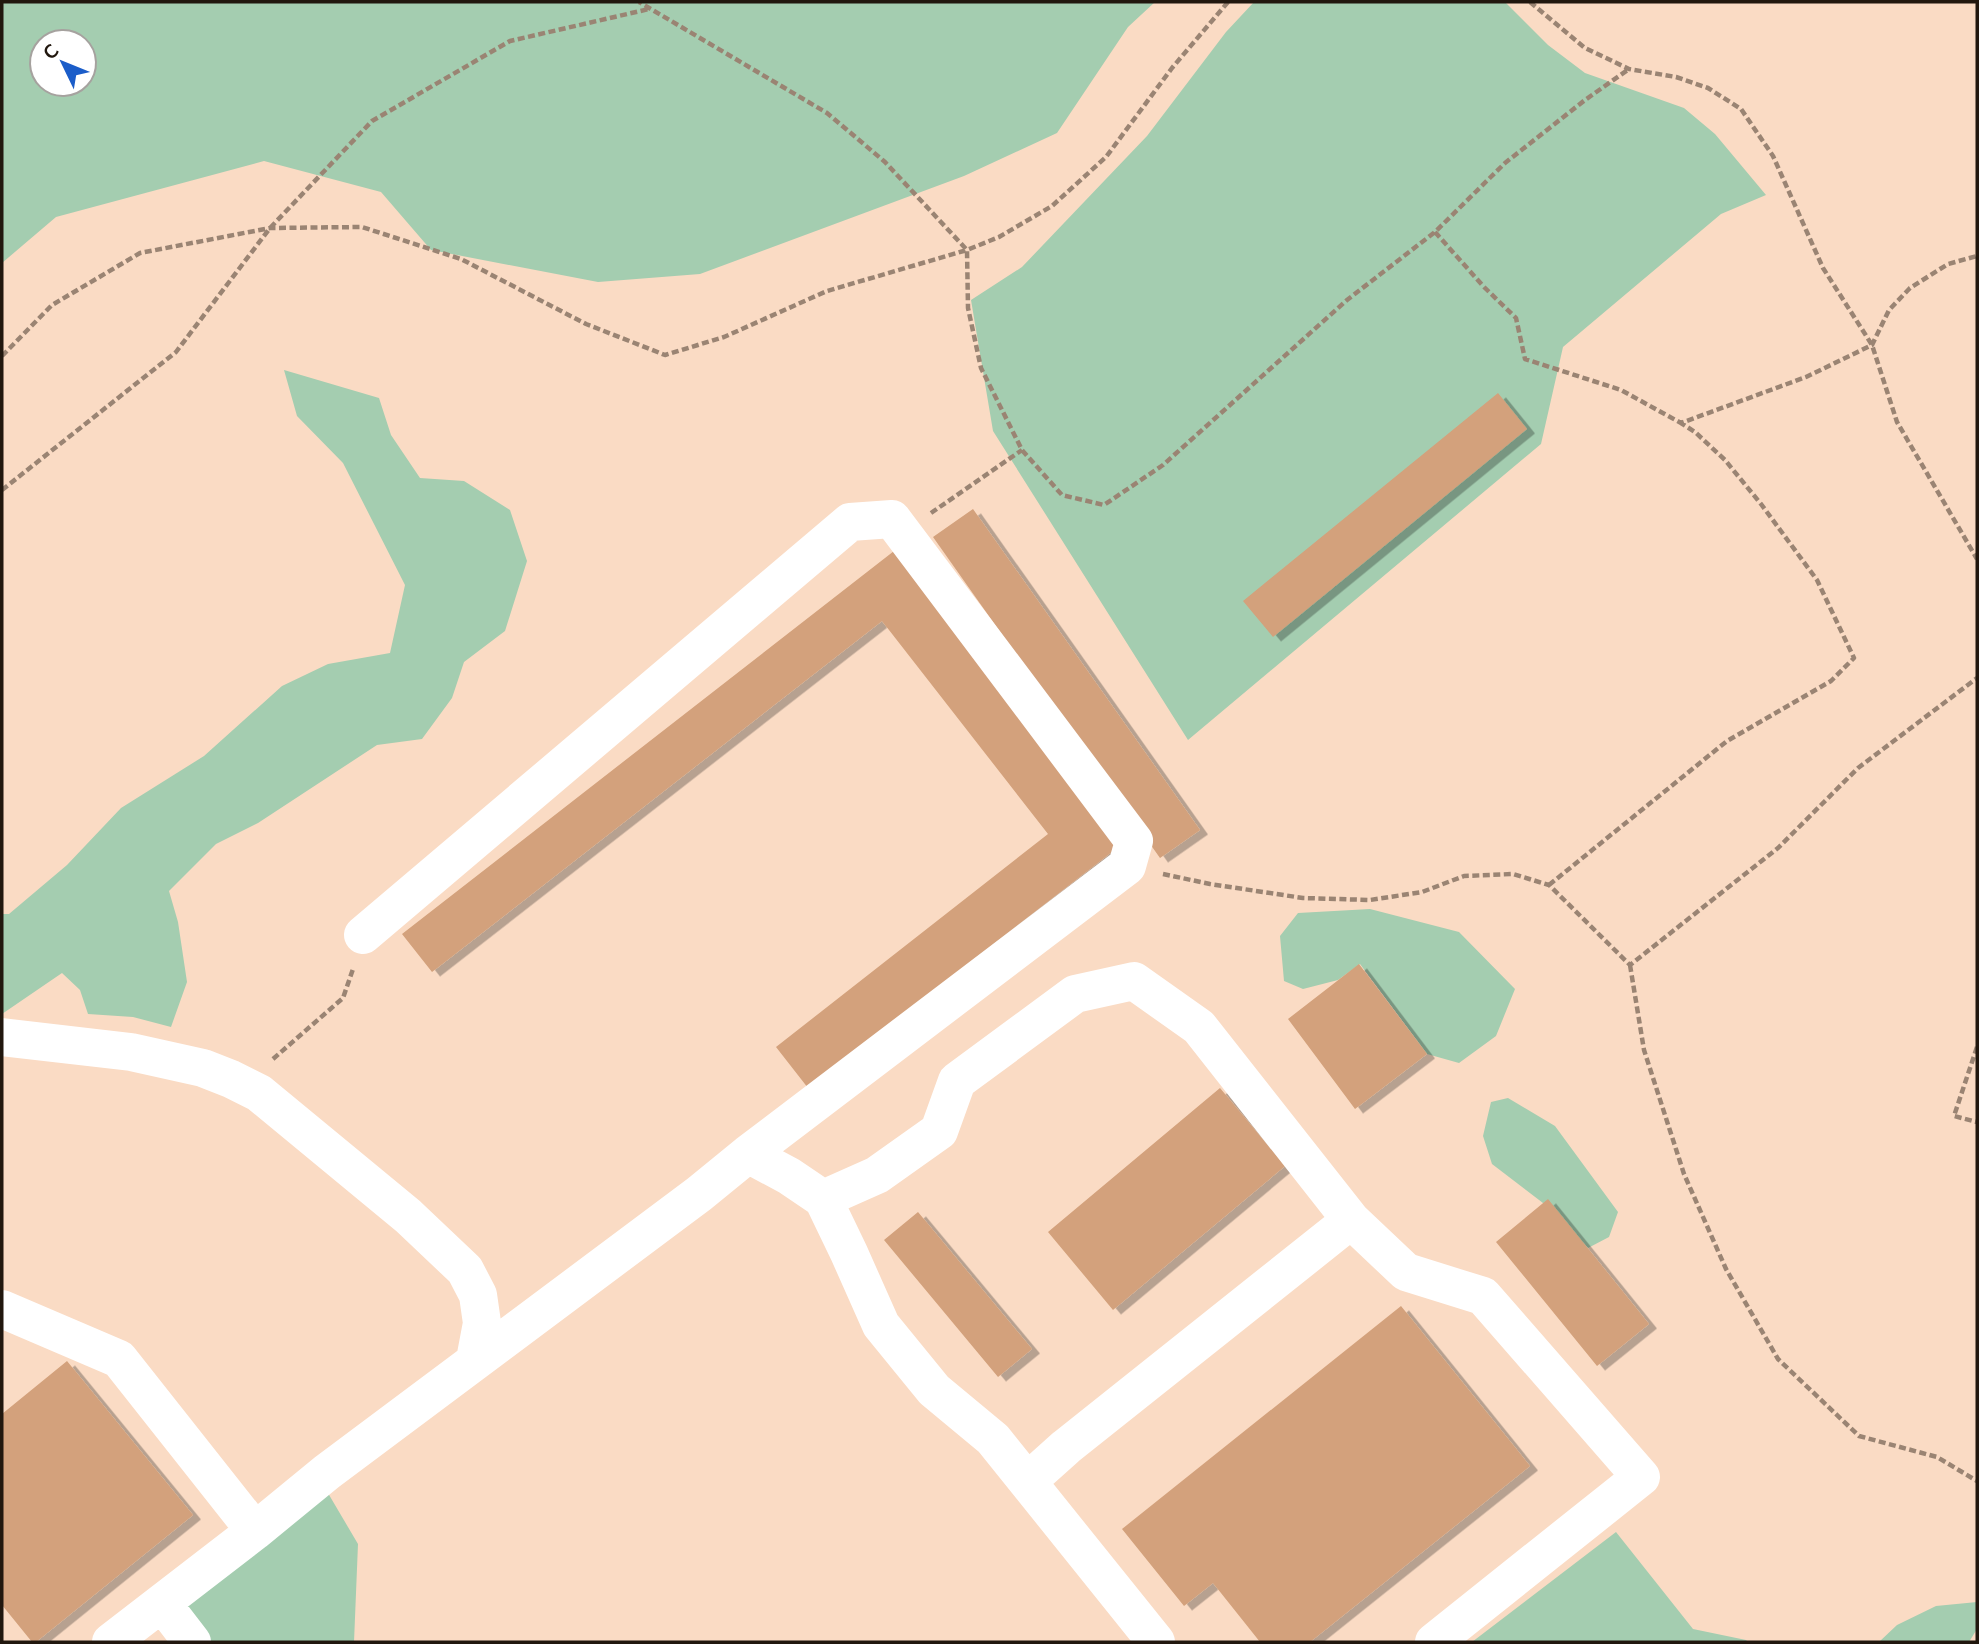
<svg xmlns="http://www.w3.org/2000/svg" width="1979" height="1644" font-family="Mulish,sans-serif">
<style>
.green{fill:#a4cdb0;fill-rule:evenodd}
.building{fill:#d3a17b;filter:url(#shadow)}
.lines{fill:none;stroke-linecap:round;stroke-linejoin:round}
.path{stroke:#9a8473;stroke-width:4.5;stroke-dasharray:7 3.5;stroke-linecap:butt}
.minor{stroke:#fff;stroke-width:38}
</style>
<defs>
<filter id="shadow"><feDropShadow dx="8" dy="4.5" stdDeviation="0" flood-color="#0004"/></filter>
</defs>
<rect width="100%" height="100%" fill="#fadbc4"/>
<path class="green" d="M2,2h1153l-27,25 -71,106 -93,43 -264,98 -102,8 -167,-32 -50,-58 -117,-31 -208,56 -54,46zM84,42v42h-42v-42z
M1254,2h251l43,43 37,28 99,35 31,26 51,61 -45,19 -158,133 -22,97 -353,296 -195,-309 -22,-131 51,-33 125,-131 79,-104z
M284,370l95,28 12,37 29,43 44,3 46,29 17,51 -22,70 -41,31 -12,36 -30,41 -45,6 -119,78 -42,21 -47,47 9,31 9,60 -16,45 -38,-10 -45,-3 -8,-24 -18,-17 -60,41v-100h7l58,-49 54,-57 83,-52 78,-70 46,-22 62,-11 15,-68 -62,-122 -46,-47z
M1370,909l89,23 56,57 -19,47 -37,27 -32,-9 -67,-90 -22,16 -35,9 -19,-8 -4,-45 18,-23z
M1508,1098l47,28 63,86 -9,25 -21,11 -45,-45 -51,-39 -9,-28 8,-34z
M325,1488l33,56 -4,98h-143l-28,-35z
M1616,1532l77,97 53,11 2,2h-276z
M1977,1602v27l-8,13h-90l18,-17 39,-19z"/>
<path class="building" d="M1498,393l29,36 -254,208 -30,-36z
M973,509l227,321 -40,28 -227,-321z
M894,551l228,293 -314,244 -32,-41 272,-213 -166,-213 -450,351 -30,-38z
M1359,964l68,90 -72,55 -67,-90z
M1220,1088l65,78 -172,144 -65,-78z
M1548,1199l101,125 -52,42 -101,-124z
M918,1212l114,137 -34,28 -114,-137z
M1401,1306l129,160 -220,176h-50l-47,-59 -29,23 -62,-77z
M67,1361l126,154 -157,127h-4l-30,-37v-191z"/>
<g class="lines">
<path class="path" d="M1228,2l-56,66 -66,89 -54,49 -53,31 -32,13 1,58 13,60 41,82 40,45 42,10 59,-40 184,-165 88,-68 70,-69 80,-63 44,-31
M1530,2l55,46 44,21 47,8 32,11 33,21 32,47 50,112 49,77 25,77 80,137
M1435,232l49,55 32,31 9,41 96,31 60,33 125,-46 66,-32 17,-35 21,-22 38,-24 29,-8
M2,356l50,-51 88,-52 130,-25 92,-1 99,32 125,65 79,31 59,-18 103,-46 140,-41 -82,-88 -58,-49 -188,-111
M2,490l174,-138 94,-124 102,-107 138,-80 139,-32
M931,513l91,-63
M1163,874l47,10 93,14 67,2 52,-8 42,-16 49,-2 36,11 81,80 148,-117 80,-80 119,-90
M1549,885l178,-144 104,-60 23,-23 -37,-78 -56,-76 -36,-44 -30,-28 -14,-9
M1630,965l14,85 40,124 42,95 52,90 81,77 78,21 40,24
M1977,1047l-23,69 23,6
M273,1059l70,-61 10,-29"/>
<path class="minor" d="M2,1037l129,15 72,16 28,11 28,14 149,123 57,54 13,25 4,28 -7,37
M748,1154l41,22 34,23 26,54 32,72 53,65 59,49 163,203
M823,1199l54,-24 62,-44 18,-50 118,-87 59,-13 65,46 152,193 55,52 77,24 158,181 -207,165
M2,1309l117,50 136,172
M1028,1481l38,-34 285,-227
M162,1603l30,39
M111,1642l144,-111 72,-59 372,-278 49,-40 379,-288 7,-25 -242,-322 -42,3 -487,413"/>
</g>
<rect width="1979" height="1644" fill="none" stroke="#21170e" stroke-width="7"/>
<g transform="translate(63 63) rotate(313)"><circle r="33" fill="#ffffff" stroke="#a6a29f" stroke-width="2"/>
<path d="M0-5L12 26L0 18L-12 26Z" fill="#1b5dc9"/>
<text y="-10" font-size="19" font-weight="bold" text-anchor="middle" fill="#21170e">С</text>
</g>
</svg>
